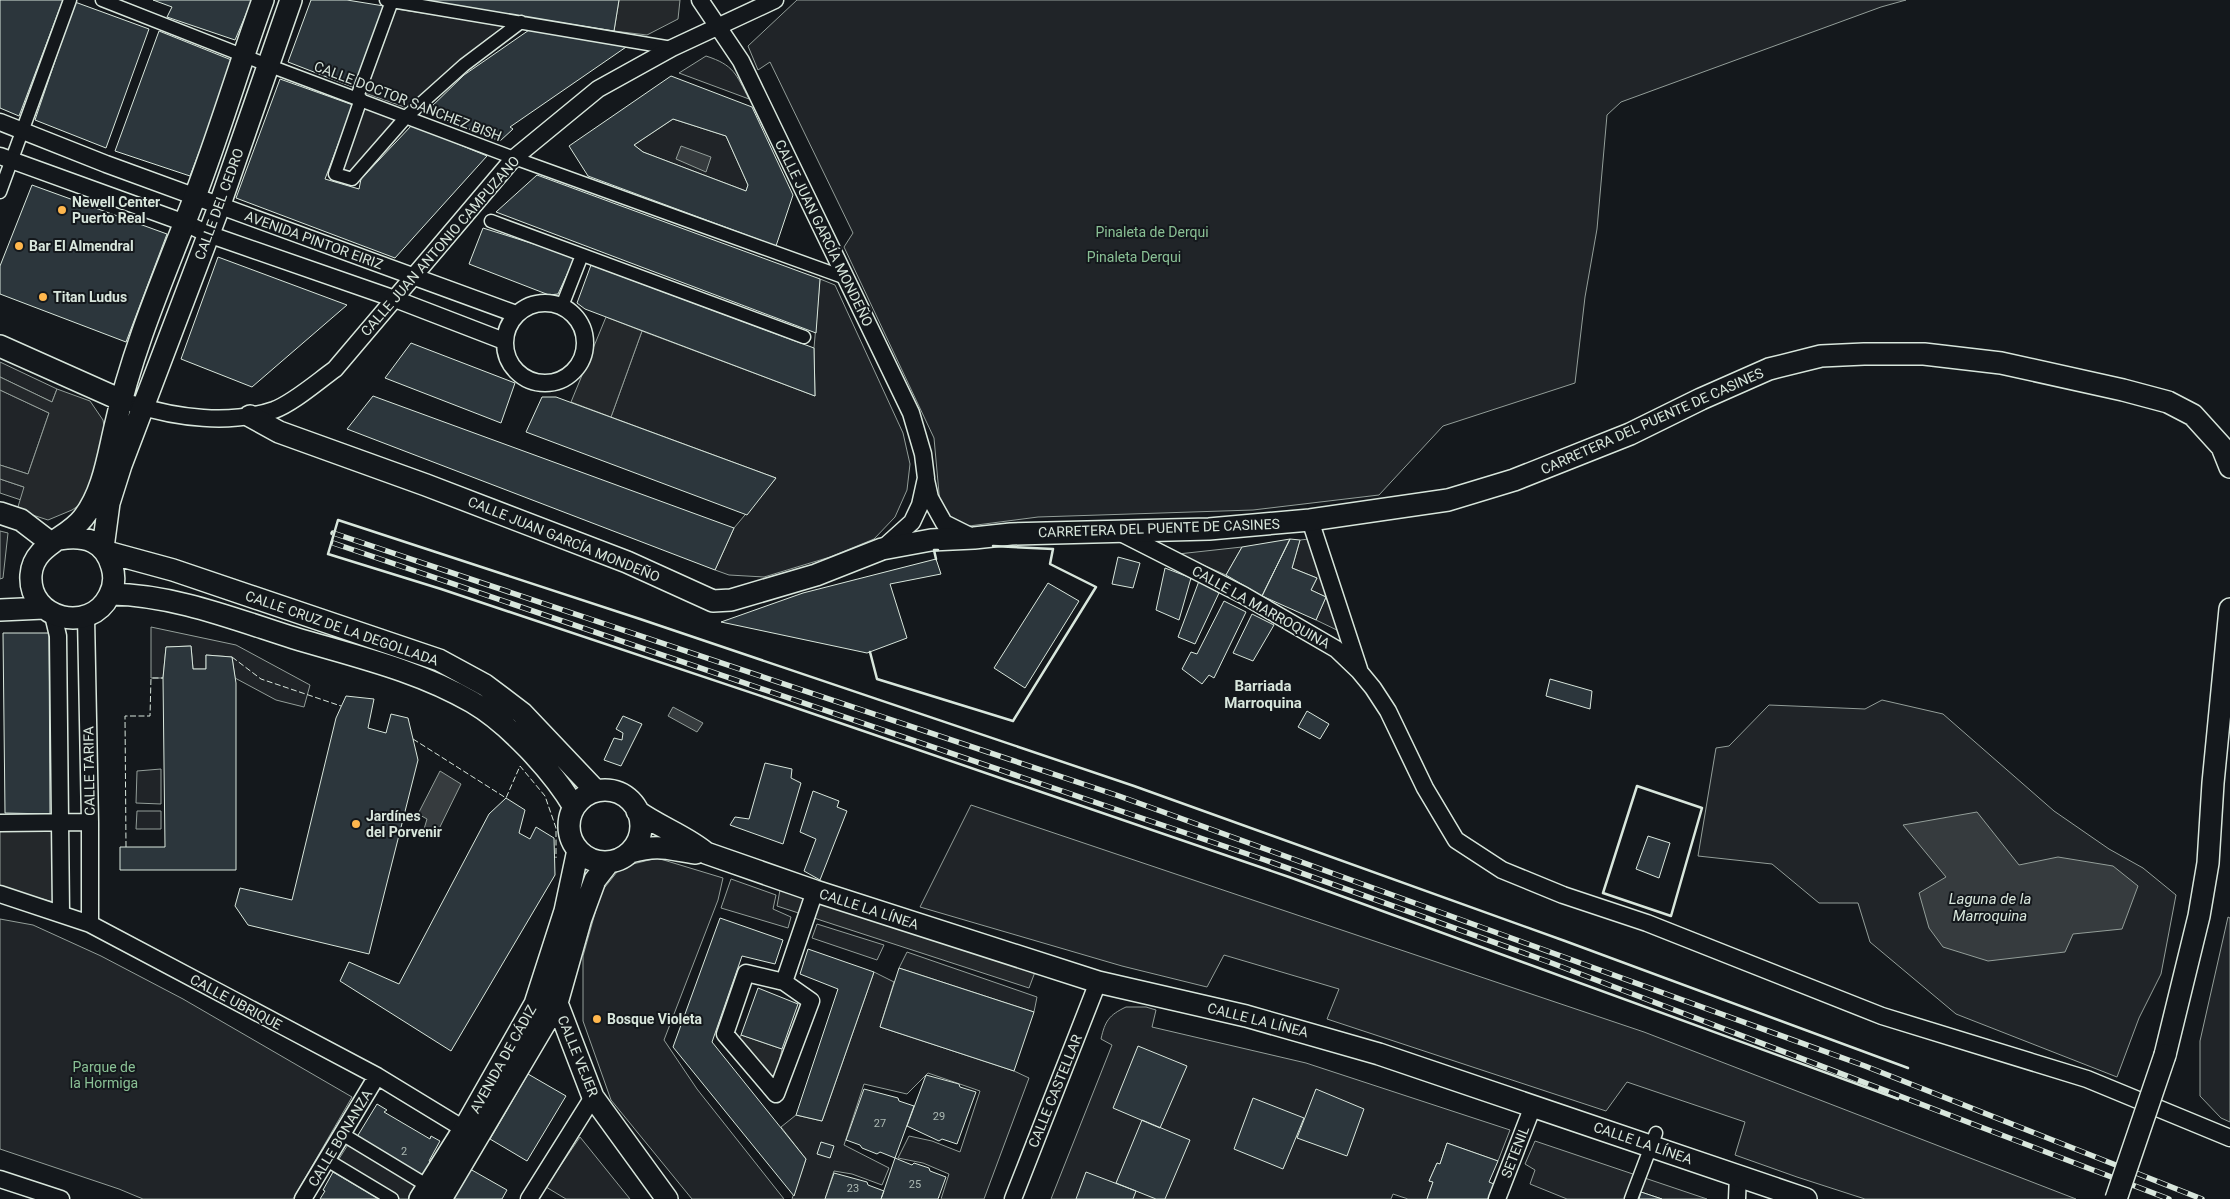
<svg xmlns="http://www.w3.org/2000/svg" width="2230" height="1199" font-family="Roboto,sans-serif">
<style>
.green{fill:#202428;stroke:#939e99}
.parking{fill:#24282b;stroke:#939e99}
.water{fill:#363b3e;stroke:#939e99}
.building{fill:#2c363c;stroke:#d8e6dc;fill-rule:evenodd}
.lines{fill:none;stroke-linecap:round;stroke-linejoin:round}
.pedestrian-casing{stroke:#d8e6dc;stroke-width:15}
.minor-casing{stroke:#d8e6dc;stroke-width:19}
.tertiary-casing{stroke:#d8e6dc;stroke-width:24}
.pedestrian{stroke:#14181c;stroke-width:12}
.minor{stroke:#14181c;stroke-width:16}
.tertiary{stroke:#14181c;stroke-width:21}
.rail-casing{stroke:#d8e6dc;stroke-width:5.5}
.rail{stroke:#14181c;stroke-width:4;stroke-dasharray:11;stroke-linecap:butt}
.tertiary-bridge-casing{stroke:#d8e6dc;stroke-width:24;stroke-linecap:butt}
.tertiary-bridge{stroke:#14181c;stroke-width:21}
.fence{stroke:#d8e6dc;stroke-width:1;stroke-dasharray:6 2.5;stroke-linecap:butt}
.wall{stroke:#d8e6dc;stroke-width:2.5}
.poi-dot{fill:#ffb74d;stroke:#14181c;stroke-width:2}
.labels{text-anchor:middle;stroke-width:4;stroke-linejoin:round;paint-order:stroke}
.number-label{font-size:11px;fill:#adbab4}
.street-label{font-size:14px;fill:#d8e6dc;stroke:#14181c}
.poi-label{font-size:14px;font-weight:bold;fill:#d8e6dc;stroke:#14181c;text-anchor:start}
.park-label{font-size:14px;fill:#8ac095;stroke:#14181c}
.neighbourhood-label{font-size:15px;font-weight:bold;fill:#d8e6dc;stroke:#14181c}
.water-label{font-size:15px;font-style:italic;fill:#d8e6dc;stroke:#14181c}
</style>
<rect width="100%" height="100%" fill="#14181c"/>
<path class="green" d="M797,0h1109l-25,7 -260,95 -14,13 -10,114 -12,68 -10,86 -132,43 -64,69 -126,15 -215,7 -69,9 -28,-11 -7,-77 -90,-191 9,-14 -83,-171 -12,8 -10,-24z
M396,9l113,17 -21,12 -81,70 -42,-15z
M706,56c28,9 30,18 43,43l-70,-26z
M363,108l33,11 -45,54 -8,-3z
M673,119l53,17 22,49 -2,6 -103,-39 -9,-7z
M820,279l15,6 68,148 7,31 -3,26 -12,27 -21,22 -44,18 -66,20 -35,-2 -14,-5 19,-42 42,-50 -165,-61 31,-86 173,65 -1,-48z
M0,362l57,27 -5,13 -52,-25z
M0,390l49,23 -21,61 -28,-9z
M0,479l62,21 -26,5 -36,-12z
M0,531l8,2 -5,45 -3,1z
M1309,539l32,93 -25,-12 10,-23 -15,-7 6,-12 -25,-10 8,-28z
M1242,547l-16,28 -48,-21z
M151,627l85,18 74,40 -6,22 -28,-7 -41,-22 -3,-21 -26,-2v14h-13l-2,-23 -25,1 -3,31h-12z
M1882,700l61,14 111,97 55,38 34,19 33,27 -15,79 -22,44 -22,59 -161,-63 -86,-72 -12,-39h-39l-47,-39 -74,-8 18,-108 13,-2 40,-41 96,4z
M161,769v35l-25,-1 1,-32z
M971,805l673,227 432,167h-211l-68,-22 -62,-22 10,-33 -118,-40 -21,29 -279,-92 12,-30 -115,-34 -17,32 -85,-21 -202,-59z
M137,811h24v18h-25z
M657,858l66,20 -5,22 -54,140 33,49 87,110h-92l-81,-99 -28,-79v-65l18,-64 20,-25z
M731,879l45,16 -3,14 18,8 -3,11 -67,-20z
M2228,917l2,1v204l-9,-4 -21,-22v-55z
M0,919l33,6 68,31 82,43 169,98 -59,102h-150l-24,-10 -119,-40z
M817,924l67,21 -7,15 -65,-22z
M907,952l130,45 -3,15 -135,-44z
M874,972l20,10 -14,45 134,44 15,7 -45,121h-43l8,-25 -26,-11 -25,-5 11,-22 23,5 28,11 20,-61 -52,-18 -21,21 -43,-10 -20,61 45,23 -7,17 -30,-11 -18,-3 -9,28h-33l14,-40 -25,-32 15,-12 26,6z
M1126,1007h20l10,3 -4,17 154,36 204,67 -12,31 -51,-18 -7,21 -3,-1 -8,18 4,1 -6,17h-19l-15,-5 -2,5h-340l61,-154 -11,-6c4,-18 8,-24 25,-32z
M580,1137l50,62h-64l-20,-12z
M1535,1141l172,58h-45l-21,-7 -5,7h-69l-37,-15 5,-14 -10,-6z
M349,1143l72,43 -8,13h-15l-61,-37z"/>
<path class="parking" d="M619,0h61l-2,19 -31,16 -33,-4z
M606,317l36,14 -31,86 -40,-15z
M0,377l52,25 5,-13 33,12 13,19 3,16 -22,66 -12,8 -24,10 -31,-10 7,-23 -24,-8v-14l28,9 21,-61 -49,-23z
M0,828h54l-1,74 -53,-15z
M780,890l255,82 -6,16 -252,-82z
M741,1035l41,14 -8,37 -37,-44z"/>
<path class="water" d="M681,146l30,11 -5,15 -30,-13z
M673,707l30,16 -6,9 -29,-16z
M440,771l21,13 -25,51 -12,-6 3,-10 -9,-5z
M1977,812l42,53 39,-8 55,9 25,20 -16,43 -49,5 -8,18 -77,9 -45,-14 -14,-19 -10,-35 27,-16 -43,-52z"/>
<path class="building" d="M0,0h63l-44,116 -19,-8z
M153,0h99l-17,40 -68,-23 5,-10z
M311,0h36l37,6 -29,82 -67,-26z
M416,0h203l-5,31z
M75,2l74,27 -43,119 -71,-28z
M532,28l97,17 -119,82 3,2 -13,12 -74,-29 38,-37z
M159,31l75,30 -44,115 -75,-25z
M671,76l81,31 41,88 -17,51 -188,-70 -19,-30zM673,119l53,17 22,49 -2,6 -103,-39 -9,-7z
M280,79l73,26 -28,74 34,10 2,-10 51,-54 75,31 -92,102 -159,-60z
M537,175l283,104 -4,54 -320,-121z
M32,185l135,49 -41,108 -126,-48v-28z
M483,228l92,29 -17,37 -9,1 -80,-31z
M218,257l129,48 -95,82 -71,-28z
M591,265l223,83 1,48 -230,-87 -8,-6z
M411,343l104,40 -14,40 -116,-45z
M373,396l361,132 -19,42 -368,-141z
M542,397h14l220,81 -29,37 -221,-83z
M1290,539l10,1 -8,28 25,10 -6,12 15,7 -10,23 -54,-24z
M1290,539l-28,57 -36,-21 16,-28z
M1118,557l22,6 -7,25 -21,-4z
M936,559l5,15 -51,10 17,54 -40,15 -146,-31 82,-29z
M1165,568l26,10 -12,42 -23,-10z
M1199,581l20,12 -24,51 -17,-7z
M1048,583l31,18 -54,87 -31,-20z
M1224,601l22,11 -32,66 -5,-3 -7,9 -20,-15 9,-17 6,2z
M1252,614l22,11 -21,36 -20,-8z
M3,633h46l1,181 -45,-1z
M191,646l2,23h13v-14l26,2 4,26v187h-116v-23h45l-2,-169 3,-31z
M1550,679l42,12 -2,18 -44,-13z
M346,696l28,3 -6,29 18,5 5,-19 17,4 10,42 -49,194 -121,-29 -13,-19 5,-18 52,12 44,-182z
M1307,711l22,13 -9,15 -22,-12z
M623,716l19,8 -21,42 -17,-6 10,-22 8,2 1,-7 -7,-4z
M765,763l27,6 -1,9 10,5 -18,61 -53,-19 5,-8 14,2z
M813,791l26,10 -2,6 10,4 -27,69 -16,-9 12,-32 -16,-7z
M506,798l19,12 -6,23 11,6 6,-12 18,11 1,37 -104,176 -111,-70 9,-19 50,22 90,-170z
M1648,836l22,7 -11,35 -23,-9z
M720,918l63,22 -8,24 -33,-8 -30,86 94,117 -12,37 -121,-149z
M808,949l66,23 -52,149 -26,-6 42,-126 -38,-15z
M899,968l135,44 -20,59 -134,-44z
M758,988l40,16 -16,45 -41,-14z
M1138,1046l49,20 -27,62 -47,-20z
M528,1074l38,22 -39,65 -37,-22z
M926,1075l33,9 1,3 16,5 -19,52 -15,-5 -3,2 -32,-15z
M864,1089l34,9 1,3 15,5 -19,52 -15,-6 -3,2 -15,-6 -2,-3 -14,-5z
M1316,1089l48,20 -17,47 -50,-18z
M1253,1098l51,20 -21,51 -49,-20z
M377,1104l10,6 -3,2 46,27 1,-3 9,5 -11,20 2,2 -10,17 -66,-40z
M1142,1120l48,20 -25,59h-9l-40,-16z
M821,1142l13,4 -4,12 -13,-4z
M1447,1143l51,18 -9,21 5,2 -6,15h-61l6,-17 -4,-1 8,-18 3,1z
M895,1158l17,7 2,-2 15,5 1,3 16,6 -8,22h-57z
M470,1169l37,21 -5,9h-49z
M333,1172l46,27h-59l5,-8 -2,-1z
M1086,1172l50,19 -3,8h-57z
M834,1173l33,9 1,3 16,6 -3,8h-56z
M1641,1192l21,7h-23z"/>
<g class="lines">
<g class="pedestrian-casing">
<path id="pedestrian" d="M102,0l168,66 244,92 332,120
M386,0l286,48
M357,97l35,-96
M361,99l-26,75 17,5 55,-63 57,-51 57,-43
M0,192l70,-192
M491,221l313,116
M562,306l20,-51
M342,1134l86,52
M327,1160l65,39
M1631,1199l25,-66"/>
</g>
<g class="minor-casing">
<path id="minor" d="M700,0l41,61 170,352 12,41 3,24 -6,27 -8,17 -30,27
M0,122l106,42 410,150
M0,156l185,67 23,11 187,65 109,42
M505 343a40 40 0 1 1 80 0a40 40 0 1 1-80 0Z
M133,404c43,14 97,21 141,6 19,-7 43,-28 61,-41l179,-211 84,-69 74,-41 103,-48
M926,480l4,18 14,25 30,15
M1310,520l49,149
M1119,532l124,63 93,54 23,22 14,17 15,23 37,77 31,52 46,30 61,25 84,28 235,93 205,63 143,59
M53,615l5,21 3,277
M86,617l4,205v102
M0,823l90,-1
M0,894l90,30 287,152 87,53
M784,982l27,19 -35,93 -51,-60 21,-61 38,9 31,-91
M0,1179l61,20
M303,1199l74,-123
M529,1199l64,-102
M1013,1199l85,-217
M1497,1199l36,-93
M1737,1199l1,-24"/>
</g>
<g class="tertiary-casing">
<path id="tertiary" d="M0,346l121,54
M250,416l29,16 147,53 201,77 86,39 18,-1 85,-25 66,-26 49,-9 43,-2 37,-4 198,-5 101,-9 138,-20 66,-20 116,-46 71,-35 68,-30 52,-13 43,-2h60l77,9 122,27 45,12 25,13 29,32 8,20
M0,513l21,7 30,23
M60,539c25,-4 45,2 52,28 3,10 2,20 -3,29 -19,38 -81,24 -78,-21 2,-30 36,-36 52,-57 20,-25 25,-62 32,-91 17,-78 50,-153 79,-228 25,-65 45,-133 69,-199
M103,548l6,-45 12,-38 98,-258 72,-207
M107,552l66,18 266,90 46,25 37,28 74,78
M111,594c63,1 123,25 183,44 60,18 123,32 178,64 36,21 80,68 102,105
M0,610l44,-2
M569 826a36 36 0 1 1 72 0a36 36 0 1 1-72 0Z
M637,811c22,16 49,25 69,42l109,38 283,91 148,34 133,38 427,145
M630,852c30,-8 37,-3 66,1
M547,1004l10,-1 36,94 74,102
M2165,1055l34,-139 9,-53 5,-80 17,-174
M420,1199l44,-70 71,-125 30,-93 13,-61
M441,1199l116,-196 24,-85 14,-38 14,-18"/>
</g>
<use href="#pedestrian" class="pedestrian"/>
<use href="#minor" class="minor"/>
<use href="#tertiary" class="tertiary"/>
<g class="rail-casing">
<path id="rail" d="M333,533l786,263 746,270 337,133
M333,543l932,317 284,102 620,237"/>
</g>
<use href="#rail" class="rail"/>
<g class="tertiary-bridge-casing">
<path id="tertiary-bridge" d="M2116,1199l49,-144"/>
</g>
<use href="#tertiary-bridge" class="tertiary-bridge"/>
<path class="fence" d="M232,657l29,22 80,27
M413,739l93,59 14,-32 25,30 11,32v30
M126,847l-1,-131h25l1,-38h12"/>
<path class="wall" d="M936,559l-2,-9h4
M870,652l7,27 136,42 83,-134 -46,-23 3,-15 -60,-3
M1637,786l65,22 -31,108 -68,-23z
M1898,1099l-609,-222 -519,-178 -329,-110 -113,-35 10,-34 302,99 494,167 431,155 343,127"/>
</g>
<g class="poi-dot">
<circle cx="62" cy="210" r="5"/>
<circle cx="19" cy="246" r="5"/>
<circle cx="43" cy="297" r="5"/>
<circle cx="356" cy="824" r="5"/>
<circle cx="597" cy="1019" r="5"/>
</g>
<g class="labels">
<g class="number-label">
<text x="939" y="1120">29</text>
<text x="880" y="1127">27</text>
<text x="404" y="1155">2</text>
<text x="915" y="1188">25</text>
<text x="853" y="1192">23</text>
</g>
<g class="street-label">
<text transform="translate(408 101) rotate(21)" y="5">CALLE DOCTOR SANCHEZ BISH</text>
<text transform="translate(219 204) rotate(-70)" y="5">CALLE DEL CEDRO</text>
<text transform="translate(824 233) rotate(64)" y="5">CALLE JUAN GARCÍA MONDEÑO</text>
<text transform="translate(314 240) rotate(20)" y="5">AVENIDA PINTOR EIRIZ</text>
<text transform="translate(440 246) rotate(-49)" y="5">CALLE JUAN ANTONIO CAMPUZANO</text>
<text transform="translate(1652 421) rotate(-24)" y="5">CARRETERA DEL PUENTE DE CASINES</text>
<text transform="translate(1159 528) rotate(-2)" y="5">CARRETERA DEL PUENTE DE CASINES</text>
<text transform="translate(564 539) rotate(22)" y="5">CALLE JUAN GARCÍA MONDEÑO</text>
<text transform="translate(1261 607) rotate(29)" y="5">CALLE LA MARROQUINA</text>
<text transform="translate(342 628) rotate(19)" y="5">CALLE CRUZ DE LA DEGOLLADA</text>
<text transform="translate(89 771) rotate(-91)" y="5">CALLE TARIFA</text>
<text transform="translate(869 909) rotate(18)" y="5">CALLE LA LÍNEA</text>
<text transform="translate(236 1002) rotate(28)" y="5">CALLE UBRIQUE</text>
<text transform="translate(1258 1020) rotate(14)" y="5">CALLE LA LÍNEA</text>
<text transform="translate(578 1056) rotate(68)" y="5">CALLE VEJER</text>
<text transform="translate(503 1059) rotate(-61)" y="5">AVENIDA DE CÁDIZ</text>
<text transform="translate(1055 1091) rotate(-68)" y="5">CALLE CASTELLAR</text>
<text transform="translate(340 1138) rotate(-59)" y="5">CALLE BONANZA</text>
<text transform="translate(1643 1143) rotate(19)" y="5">CALLE LA LÍNEA</text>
<text transform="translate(1515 1152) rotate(-69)" y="5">SETENIL</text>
</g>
<g class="poi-label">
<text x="72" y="207">Newell Center<tspan x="72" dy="16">Puerto Real</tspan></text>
<text x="29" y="251">Bar El Almendral</text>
<text x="53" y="302">Titan Ludus</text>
<text x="366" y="821">Jardínes<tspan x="366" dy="16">del Porvenir</tspan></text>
<text x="607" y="1024">Bosque Violeta</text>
</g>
<g class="park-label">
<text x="1152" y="237">Pinaleta de Derqui</text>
<text x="1134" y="262">Pinaleta Derqui</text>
<text x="104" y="1072">Parque de<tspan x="104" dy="16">la Hormiga</tspan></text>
</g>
<g class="neighbourhood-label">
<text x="1263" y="691">Barriada<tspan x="1263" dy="17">Marroquina</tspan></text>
</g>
<g class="water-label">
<text x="1990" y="904">Laguna de la<tspan x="1990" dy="17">Marroquina</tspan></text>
</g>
</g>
</svg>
